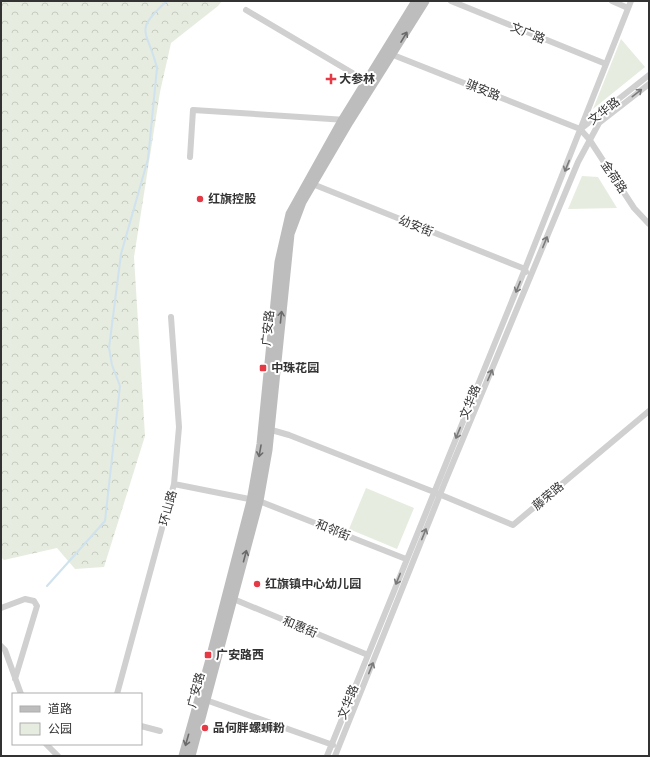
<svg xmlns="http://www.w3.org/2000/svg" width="650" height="757" font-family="Mulish,'Noto Sans SC',sans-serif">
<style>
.forest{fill:url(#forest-crowns)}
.green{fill:#e6ecdf}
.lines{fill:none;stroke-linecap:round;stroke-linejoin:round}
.stream{stroke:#cfe2ee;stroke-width:2}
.street{stroke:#d0d0d0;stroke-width:6}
.secondary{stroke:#bdbdbd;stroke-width:9}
.oneway{stroke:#6a6a6a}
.oneway2{stroke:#7a7a7a}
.poi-dot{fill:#e63946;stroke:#fff;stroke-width:1.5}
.labels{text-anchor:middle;stroke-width:4;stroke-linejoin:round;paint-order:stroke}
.street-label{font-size:12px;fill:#333;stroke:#fff}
.poi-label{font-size:12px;font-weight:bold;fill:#333;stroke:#fff;text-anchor:start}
</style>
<defs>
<pattern id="forest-crowns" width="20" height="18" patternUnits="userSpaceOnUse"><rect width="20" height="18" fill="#e6ecdf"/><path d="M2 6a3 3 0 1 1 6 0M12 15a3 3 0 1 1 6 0" fill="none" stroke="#c6cbc0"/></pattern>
</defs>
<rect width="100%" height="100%" fill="#fff"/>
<path class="forest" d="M1,1h221l-4,5 -47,37 -11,49 -26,165 11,179 -41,131 -29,2 -18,-21 -53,12 -3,-3z"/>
<path class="green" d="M621,39l24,28 -52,42z
M582,176l16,1 19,31 -49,1z
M366,488l48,20 -17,41 -48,-20z"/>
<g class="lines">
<path class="stream" d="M47,586l58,-65 15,-135 -8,-21 -3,-17 12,-94 27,-95 9,-91c-9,-38 -25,-36 10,-67"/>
<path class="street" d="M451,1l155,63
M612,1l16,7
M246,10l120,71
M388,53l192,76 9,10 45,69 15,16
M582,128l67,-53
M190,157l3,-47 153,10
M310,183l215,86 1,3
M268,429l21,6 145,57 79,33 136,-114
M174,484l85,17 147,58
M231,598l137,57
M1,608l24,-9 9,2 3,5 -22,73
M1,646l4,4 16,44
M117,694l57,-210 5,-57 -8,-110
M203,699l130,46
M141,726l19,5
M46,744l12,12
M327,756l198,-487 106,-268
M335,756l110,-274 133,-320 21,-39 50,-39"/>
<path class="secondary" d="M183,756l26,-93 42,-162 10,-57 18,-182 11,-48 53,-95 73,-118
M191,756l68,-255 9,-51 22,-216 12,-32 47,-80 76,-121"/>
</g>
<defs><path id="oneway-shaft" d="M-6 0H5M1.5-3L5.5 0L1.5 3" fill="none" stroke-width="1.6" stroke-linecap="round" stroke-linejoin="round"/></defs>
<g class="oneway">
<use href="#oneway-shaft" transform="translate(404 37) rotate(-59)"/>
<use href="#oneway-shaft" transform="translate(281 317) rotate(-84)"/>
<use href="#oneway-shaft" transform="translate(260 451) rotate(100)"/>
<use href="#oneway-shaft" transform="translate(245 556) rotate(-75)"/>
<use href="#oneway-shaft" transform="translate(187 740) rotate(106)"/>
</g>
<g class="oneway2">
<use href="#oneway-shaft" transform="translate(637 93) rotate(-38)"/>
<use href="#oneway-shaft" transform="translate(567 166) rotate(112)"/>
<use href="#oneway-shaft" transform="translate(545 242) rotate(-68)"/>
<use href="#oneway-shaft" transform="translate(518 287) rotate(112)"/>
<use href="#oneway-shaft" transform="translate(490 375) rotate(-67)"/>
<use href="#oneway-shaft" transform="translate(458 433) rotate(112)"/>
<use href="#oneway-shaft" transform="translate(424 534) rotate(-68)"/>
<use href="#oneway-shaft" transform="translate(398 579) rotate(112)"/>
<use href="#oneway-shaft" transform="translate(371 668) rotate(-68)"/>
</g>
<g class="poi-dot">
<path d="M329 73h4v4h4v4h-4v4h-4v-4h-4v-4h4z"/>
<circle cx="200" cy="199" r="4"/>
<rect x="259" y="364" width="8" height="8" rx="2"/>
<circle cx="257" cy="584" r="4"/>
<rect x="204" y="651" width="8" height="8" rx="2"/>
<circle cx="205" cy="728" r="4"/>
</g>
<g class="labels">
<g class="street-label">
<text transform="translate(528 33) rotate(22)" y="4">文广路</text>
<text transform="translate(483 90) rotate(22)" y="4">骐安路</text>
<text transform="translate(604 111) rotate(-38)" y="4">文华路</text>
<text transform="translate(614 177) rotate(56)" y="4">金荷路</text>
<text transform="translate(416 226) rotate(22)" y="4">幼安街</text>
<text transform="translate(268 328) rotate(-84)" y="4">广安路</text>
<text transform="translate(470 402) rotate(-68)" y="4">文华路</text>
<text transform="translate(548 496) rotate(-40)" y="4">藤荣路</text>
<text transform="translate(168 508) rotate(-75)" y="4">环山路</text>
<text transform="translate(333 530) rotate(22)" y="4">和邻街</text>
<text transform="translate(300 627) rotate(23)" y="4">和惠街</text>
<text transform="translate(196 690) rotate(-75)" y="4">广安路</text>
<text transform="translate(348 702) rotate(-68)" y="4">文华路</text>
</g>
<g class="poi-label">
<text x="339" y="83">大参林</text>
<text x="208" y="203">红旗控股</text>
<text x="271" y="372">中珠花园</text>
<text x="265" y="588">红旗镇中心幼儿园</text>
<text x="216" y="659">广安路西</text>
<text x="213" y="732">品何胖螺蛳粉</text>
</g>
</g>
<rect width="650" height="757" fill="none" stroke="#333333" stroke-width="4"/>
<rect x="12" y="693" width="130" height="52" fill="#ffffff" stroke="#adadad"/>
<rect x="20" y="706" width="20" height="6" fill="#bdbdbd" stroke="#adadad"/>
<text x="48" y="713" font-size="12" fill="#333333">道路</text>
<rect x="20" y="723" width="20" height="12" fill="#e6ecdf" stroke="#adadad"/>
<text x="48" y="733" font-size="12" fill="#333333">公园</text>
</svg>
